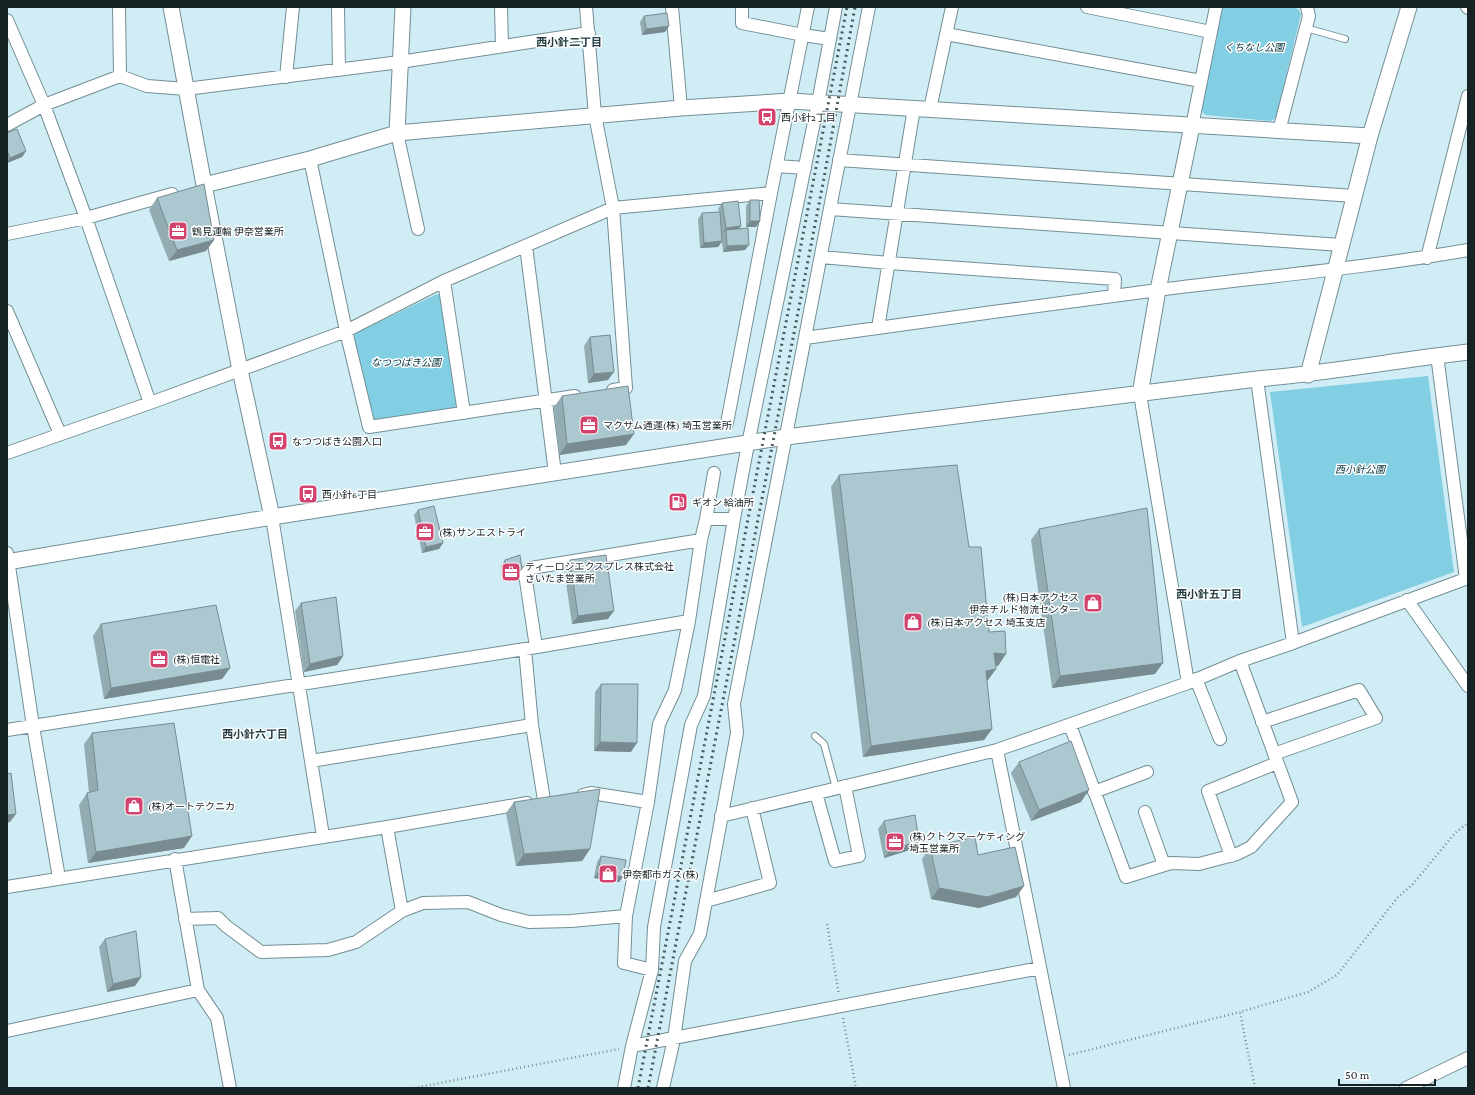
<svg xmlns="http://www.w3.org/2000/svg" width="1475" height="1095" font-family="'Crimson Pro','Noto Sans JP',serif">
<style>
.green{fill:#82cfe3}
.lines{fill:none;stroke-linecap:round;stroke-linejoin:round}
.service-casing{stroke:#738e95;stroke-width:8}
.minor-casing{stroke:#738e95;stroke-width:14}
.tertiary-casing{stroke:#738e95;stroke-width:17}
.path{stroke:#798d93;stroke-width:2.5;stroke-dasharray:1 3;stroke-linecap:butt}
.service{stroke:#fff;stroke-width:6}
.minor{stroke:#fff;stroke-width:12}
.tertiary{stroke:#fff;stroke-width:15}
.rail{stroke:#48585c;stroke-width:3;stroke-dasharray:2 4;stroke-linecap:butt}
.wall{fill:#93abb2}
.shaded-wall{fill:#788b91}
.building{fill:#abc7cf;stroke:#788b91}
.labels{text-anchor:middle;stroke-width:3;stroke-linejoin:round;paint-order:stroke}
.park-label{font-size:10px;font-style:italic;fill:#04333d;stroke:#fff}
.poi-label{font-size:10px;fill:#172225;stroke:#fff;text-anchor:start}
.neighbourhood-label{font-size:11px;font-weight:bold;fill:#253e44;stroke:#fff}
</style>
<rect width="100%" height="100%" fill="#d0edf5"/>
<path class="green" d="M1223,7h68l7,2 3,5 -25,104 -5,3 -66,-6 -4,-5z
M437,294l5,2 16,107 -5,7 -77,12 -6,-4 -16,-81 2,-4z
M1428,376l26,196 -152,55 -32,-235z"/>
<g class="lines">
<g class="service-casing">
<path id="service" d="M1306,28l39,11
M815,736l9,8 12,44"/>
</g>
<g class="minor-casing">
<path id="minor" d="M119,7l1,69
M338,7l1,63
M501,7l1,39
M586,7l9,108 18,93 13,180 -13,2
M672,7l9,101
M742,7v16l61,12 27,4
M1087,7l124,25
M1467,7l1,1
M7,20l37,85 42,113 64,185
M946,34l255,47
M286,77l7,-70
M930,109l22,-102
M7,125l37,-20 76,-29 27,10 39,3 214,-27 189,-29
M1192,126l24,-119
M1279,131l30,-115 -2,-9
M397,133l21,96
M310,159l36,172 23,96 206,-31
M839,160l515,36
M777,166l28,2
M830,209l511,36
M7,234l79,-16 86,-24
M526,246l29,227
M821,257l68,6 226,16 -1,17
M1427,258l41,-162
M444,281l20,132
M7,311l53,123
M878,328l36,-220
M805,338c118,-16 235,-33 353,-48 103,-13 207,-22 310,-40
M1437,355l29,224
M1257,379l36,264
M1140,394l48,289
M727,423l44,-230 37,-186
M7,453l143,-50 196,-72 98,-50 169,-73 158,-15
M272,517l51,319
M706,519l8,-46
M7,553l26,173 26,152
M1407,600l61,86
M536,647l-11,-73 6,-6 170,-28
M525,649l7,76 12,75
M1196,679l24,60
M1262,722l97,-32 17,28 -102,36
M1070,725l56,152 45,-14 28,1 38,-10 14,-7 41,-45 -52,-141
M7,730l518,-81 164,-28
M997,750l67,338
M311,761l221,-36
M1094,792l53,-20
M816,793l19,68 24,-5 -14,-70
M583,795l8,-2 57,9
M1145,812l19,53
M721,816l276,-66 191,-67 52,-22 53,-18 175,-65
M387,827l15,84
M1231,856l-23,-65 69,-28
M175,859l23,131 19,28 13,70
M7,887l380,-60 140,-24
M706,901l64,-18 -18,-75
M185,919l33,-1 8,8 35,26 67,-2 28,-8 46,-31 21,-8 45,-1 33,13 28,7 42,-1 55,-5
M652,970l-28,-7 2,-47 22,-114 11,-78 16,-34 14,-69 12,-81 5,-21h28
M7,1031l191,-41
M632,1046l408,-78
M624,1088l8,-42 20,-76 2,-43 37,-202 13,-29 30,-177 14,-75 70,-341 18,-96
M663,1088l11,-49 11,-78 15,-27 37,-201 -3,-29 135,-697
M1406,1088l62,-30"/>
</g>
<g class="tertiary-casing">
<path id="tertiary" d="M171,7l33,178
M397,133l284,-25 109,-7 580,35
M1308,375l62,-239 39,-129
M1140,394l18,-104 34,-164
M272,517l-32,-147 -36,-185 106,-26 87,-26 6,-126
M7,562l265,-45 514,-80 471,-58c71,-6 141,-19 211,-27"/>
</g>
<path class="path" d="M827,924l12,71
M843,1018l13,70
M1069,1055l171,-43
M414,1088l205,-39
M1255,1088l-15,-76 68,-20 29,-17 61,-78 15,-13 42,-51 13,-10"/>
<use href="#service" class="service"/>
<use href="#minor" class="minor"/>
<use href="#tertiary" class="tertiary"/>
<path class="rail" d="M638,1088l209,-1081
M648,1088l176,-910 31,-171"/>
</g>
<path class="wall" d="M644,16l25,10 -4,6 -23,3 -2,-13z
M7,133l19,18 -4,6 -15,6z
M157,198l57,42 -8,11 -37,10 -20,-51z
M750,200l10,21 -4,6h-10v-21z
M722,203l17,26 6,21 -22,2 -1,-10 -4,5 -18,1 -2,-29 4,-6 17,-1 -1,-3z
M590,337l18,43 -20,3 -4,-37z
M562,396l64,49 -67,10 -5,-48z
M839,475l130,72 29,119 -3,-1 1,4 -8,11h-1l5,49 -8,11 -121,17 -32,-270z
M418,510l25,33 -4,6 -17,4 -8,-38z
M1039,529l116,145 -103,14 -21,-148z
M505,560l17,9 -4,5 -16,4 -1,-12z
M570,560l38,59 -36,5 -8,-55z
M301,603l42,53 -6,9 -33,7 -9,-61z
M101,624l129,44 -8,11 -118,20 -11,-63z
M601,684l30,68 -37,-1 1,-59z
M92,733l92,115 -96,15 -9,-58 8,-12h2l-5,-49z
M1019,762l62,40 -50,19 -20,-48z
M514,802l76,47 -8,12 -66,5 -10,-53z
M884,821l35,20 -6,8 -29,9 -6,-29z
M930,847l48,8 46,31 -8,11 -37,11 -48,-9 -9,-40z
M601,856l22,21 -4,5 -25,-4 3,-16z
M105,939l36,38 -6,9 -28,6 -8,-45z"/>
<path class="shaded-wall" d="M669,26l-4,6 -23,3 4,-6z
M26,151l-4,6 -15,6v-1l3,-4z
M750,221h10l-4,6h-10z
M741,226l-4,6 -11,-2 -4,4 4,-6z
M214,240l-8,11 -37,10 8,-11z
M722,241l-4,6 -18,1 4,-5z
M749,245l-4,5 -22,2 4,-6z
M614,372l-6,8 -20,3 6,-9z
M634,434l-8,11 -67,10 8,-11z
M443,543l-4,6 -17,4 4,-6z
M522,569l-4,5 -16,4 4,-6z
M614,611l-6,8 -36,5 6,-8z
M994,653l12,1 -8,12 -12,-1z
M343,656l-6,9 -33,7 6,-8z
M1163,663l-8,11 -103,14 8,-12z
M230,668l-8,11 -118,20 7,-11z
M996,669l-8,11 -10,2 8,-11z
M992,729l-8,11 -121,17 8,-11z
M600,742l37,1 -6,9 -37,-1z
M1089,790l-8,12 -50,19 8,-11z
M16,814l-6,8 -3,1v-8z
M192,836l-8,12 -96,15 8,-11z
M919,841l-6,8 -29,9 6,-8z
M590,849l-8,12 -66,5 8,-12z
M598,872l25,5 -4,5 -25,-4z
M1024,886l-8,11 -37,11 -48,-9 8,-11z
M141,977l-6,9 -28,6 6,-8z"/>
<path class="building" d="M667,13l2,13 -23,3 -2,-13z
M17,129l9,22 -16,7 -3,-7v-18z
M204,184l10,56 -37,10 -20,-52z
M750,200h9l1,21h-10z
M738,201l3,25 -15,2 -4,-25z
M720,212l2,29 -18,2 -2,-30z
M748,228l1,17 -22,1 -1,-16z
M610,335l4,37 -20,2 -4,-37z
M628,386l6,48 -67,10 -5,-48z
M957,465l12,82h12l8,85 16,-1 1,23 -12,-1 2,16 -10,2 6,58 -121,17 -32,-271z
M434,506l9,37 -17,4 -8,-37z
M1147,508l16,155 -103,13 -21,-147z
M520,555l2,14 -16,3 -1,-12z
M606,555l8,56 -36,5 -8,-56z
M336,597l7,59 -33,8 -9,-61z
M216,605l14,63 -119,20 -10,-64z
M601,684h37l-1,59 -37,-1z
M174,723l18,113 -96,16 -9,-59 11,-3 -6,-57z
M1071,741l18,49 -50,20 -20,-48z
M11,773l5,41 -9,1v-41z
M600,789l-10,60 -66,5 -10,-52z
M915,815l4,26 -29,9 -6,-29z
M975,837l3,18 37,-8 9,39 -37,11 -48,-9 -9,-41z
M601,856l25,4 -3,17 -25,-5z
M136,931l5,46 -28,7 -8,-45z"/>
<defs>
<g id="bus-square" transform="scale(1)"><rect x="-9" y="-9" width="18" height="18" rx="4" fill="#d2446e" stroke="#fff"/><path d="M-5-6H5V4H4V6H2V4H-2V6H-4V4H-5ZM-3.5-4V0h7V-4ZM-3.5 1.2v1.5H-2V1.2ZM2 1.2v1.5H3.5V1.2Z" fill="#fff"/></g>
<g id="office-square" transform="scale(1)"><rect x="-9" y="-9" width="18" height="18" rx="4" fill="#d2446e" stroke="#fff"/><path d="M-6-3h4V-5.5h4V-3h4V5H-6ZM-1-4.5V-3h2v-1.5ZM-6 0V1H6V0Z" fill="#fff"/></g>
<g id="fuel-square" transform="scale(1)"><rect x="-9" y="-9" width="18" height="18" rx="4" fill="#d2446e" stroke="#fff"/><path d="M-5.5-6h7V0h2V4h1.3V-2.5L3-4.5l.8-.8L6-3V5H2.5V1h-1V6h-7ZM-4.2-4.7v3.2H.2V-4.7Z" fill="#fff"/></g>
<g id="shop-square" transform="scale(1)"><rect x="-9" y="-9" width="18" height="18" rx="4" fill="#d2446e" stroke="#fff"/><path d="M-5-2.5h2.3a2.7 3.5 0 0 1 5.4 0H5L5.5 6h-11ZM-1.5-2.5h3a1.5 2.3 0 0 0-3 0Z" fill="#fff"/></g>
</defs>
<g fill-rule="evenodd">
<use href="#bus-square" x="767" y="117"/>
<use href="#office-square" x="178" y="231"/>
<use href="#office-square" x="589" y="425"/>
<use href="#bus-square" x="278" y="441"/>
<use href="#bus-square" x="308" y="494"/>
<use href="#fuel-square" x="678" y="502"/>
<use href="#office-square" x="425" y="532"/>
<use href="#office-square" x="511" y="572"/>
<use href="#shop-square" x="1093" y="603"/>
<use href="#shop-square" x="913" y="622"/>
<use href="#office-square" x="159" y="659"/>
<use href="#shop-square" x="134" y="806"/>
<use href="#office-square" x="895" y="842"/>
<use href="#shop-square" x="608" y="874"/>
</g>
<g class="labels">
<g class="park-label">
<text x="1254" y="51">くちなし公園</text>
<text x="406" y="366">なつつばき公園</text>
<text x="1360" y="473">西小針公園</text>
</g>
<g class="poi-label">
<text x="781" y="121">西小針2丁目</text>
<text x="192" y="235">鶴見運輸 伊奈営業所</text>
<text x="603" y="429">マクサム通運(株) 埼玉営業所</text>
<text x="292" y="445">なつつばき公園入口</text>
<text x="322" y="498">西小針6丁目</text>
<text x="692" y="506">ギオン 給油所</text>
<text x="439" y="536">(株)サンエストライ</text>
<text x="525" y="570">ティーロジエクスプレス株式会社<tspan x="525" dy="12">さいたま営業所</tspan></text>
<text x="1079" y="601" text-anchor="end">(株)日本アクセス<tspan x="1079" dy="12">伊奈チルド物流センター</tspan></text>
<text x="927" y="626">(株)日本アクセス 埼玉支店</text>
<text x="173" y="663">(株)恒電社</text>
<text x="148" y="810">(株)オートテクニカ</text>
<text x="909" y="840">(株)クトクマーケティング<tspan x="909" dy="12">埼玉営業所</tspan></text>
<text x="622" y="878">伊奈都市ガス(株)</text>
</g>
<g class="neighbourhood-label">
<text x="569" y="46">西小針二丁目</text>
<text x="1209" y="598">西小針五丁目</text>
<text x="255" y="738">西小針六丁目</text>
</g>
</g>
<rect width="1475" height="1095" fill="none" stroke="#172225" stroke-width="16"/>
<path d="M1339 1079v6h96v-6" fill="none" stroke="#172225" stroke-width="2"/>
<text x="1345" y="1079" font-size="12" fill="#172225" stroke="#ffffff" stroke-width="3" paint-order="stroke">50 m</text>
</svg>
